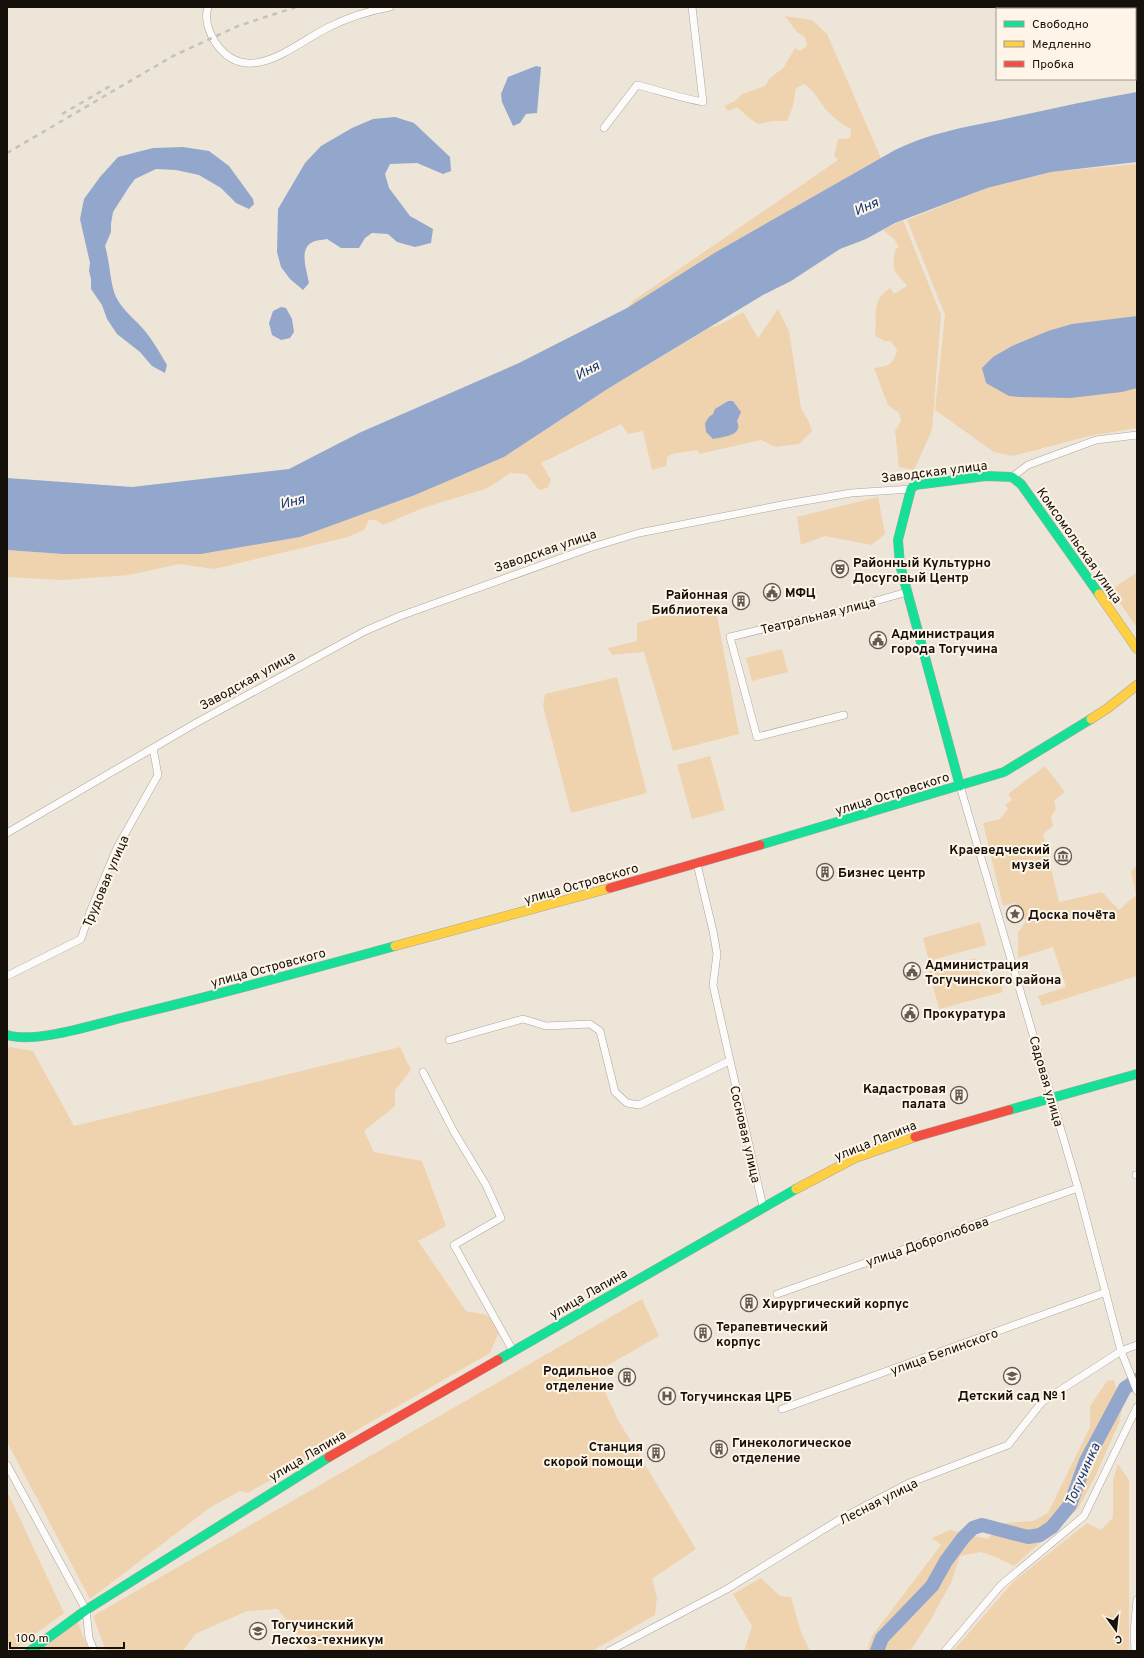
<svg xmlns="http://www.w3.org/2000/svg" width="1144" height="1658" font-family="Overpass,sans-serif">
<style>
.green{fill:#efd3ae}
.water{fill:#92a7cb}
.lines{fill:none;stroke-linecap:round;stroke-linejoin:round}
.river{stroke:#92a7cb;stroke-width:14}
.street-casing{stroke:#aba59c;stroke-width:8}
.fast-casing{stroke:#aba59c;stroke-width:10}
.slow-casing{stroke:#aba59c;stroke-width:10}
.jam-casing{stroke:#aba59c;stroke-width:10}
.street{stroke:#fcfbf9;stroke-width:7}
.fast{stroke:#16e098;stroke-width:9}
.slow{stroke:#ffcf43;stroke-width:9}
.jam{stroke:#f24e42;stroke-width:9}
.rail{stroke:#c4c1bf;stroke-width:2.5;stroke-dasharray:5 5;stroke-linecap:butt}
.labels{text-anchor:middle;stroke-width:4;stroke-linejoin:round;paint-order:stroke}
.street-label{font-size:13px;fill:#151009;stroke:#fef5e8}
.poi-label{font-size:13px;font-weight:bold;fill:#151009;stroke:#fef5e8;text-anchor:start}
.water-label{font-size:14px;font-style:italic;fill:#11377b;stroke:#fef5e8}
</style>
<rect width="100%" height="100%" fill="#eee5d9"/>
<path class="green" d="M785,16l27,4 15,14 54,124 -165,94 -89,56 7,-8 204,-140 -4,-4 4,-17 12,-1 1,-9c-8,-4 -16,-10 -23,-17 -9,-10 -12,-20 -24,-28l-8,4 -3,18 -6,15h-14l-15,3 -9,-6 -12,-11 -9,4 -4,-5 11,-5 7,-7 23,-8 5,-8 13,-10 12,-20 5,3 7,-5 -2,-9 -8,-5z
M1137,164v264l-48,8 -76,20 -19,-4 -59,-42 10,-95 -38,-95 80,-32 64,-16z
M903,220l38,95 -9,115 -18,40 -15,-3 -4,-36 6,-10 -2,-8 -11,-8 -14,-37c14,-2 19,-3 23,-18l-6,-9h-6l-10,-5c3,-21 -5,-35 15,-48l4,6 13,-8c-3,-5 -8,-8 -11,-13 -4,-7 -2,-16 -1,-23l4,-3 -5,-8 -11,-9z
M778,309l11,22 12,77 8,14 3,9 -13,13 -24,3 -14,-7 -62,14 -2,-4 -25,4 -5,3 -1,9 -14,4 -9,-39 -15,3 -7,-10 -80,39 10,17 -4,8 -8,2 -13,-16 -16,-1 -11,8 -14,8 -62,19 -40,17 -7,-5h-7l-5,10 -16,7 -134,32 -35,-5 -50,11 -66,5 -56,-3v-27l56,4h138l99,-17 115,-42 89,-38 105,-69 102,-61 6,-1 26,-14 15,26z
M878,497l7,37 -14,11 -46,-9 -24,9 -4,-28z
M1137,572v56l-26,-38z
M701,604l15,6 23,124 -66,17 -29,-99 -32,3 -4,-7 29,-7v-18z
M782,649l6,23 -36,9 -6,-23z
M617,677l30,116 -76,20 -28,-107 2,-12z
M710,756l15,54 -33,9 -15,-54z
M1045,766l20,26 -11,9 2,8 -5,8 2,9 -10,8 16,68 43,-10 17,18 17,-15 -5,-24 6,-6v111l-95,30 -4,-10 28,-9 -13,-40 -35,11v-25l8,-12 -11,-18 -12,3 -20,-83 17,-4 8,-10 -3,-4 7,-5 -4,-6z
M980,922l6,23 -57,16 -6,-23z
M976,958l5,21 17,-5 5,18 -64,17 -10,-38z
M10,1047l23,4 41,75 326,-79 11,23 -16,20v16l-31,25 10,21 48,9 24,65 -28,15 48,70 21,4 13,15 -10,23 -242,140 -8,-2 -29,16 -121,92 -83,-157v-392z
M642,1299l17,37 -63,36 22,48 78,129 -44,30 5,18 -2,18 -63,36h-282l-32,-42 -31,2 -52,23 -12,17h-77l-13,-35z
M1114,1380l8,29 -3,14 -24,54 -17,32 -64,57 -18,-9 -15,-5 -21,4 -9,27 -21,38 -20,30h-43l5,-15 69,-91 -9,-7 18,-8 37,9 18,-16 28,-2 15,-8 42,-86v-21l17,-25z
M1118,1464l11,16v171h-176l60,-69 74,-59 14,7 12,-12v-38z
M7,1491l57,122 -52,38 -5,-7z
M761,1578l19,18 11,1 10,35 9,19h-66l8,-25 -19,-32z
M77,1621l12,30h-50z"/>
<path class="water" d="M536,66l5,1 -4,46 -11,1 -6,9 -7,3 -11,-24 -1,-8 7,-17z
M1137,92v70l-86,10 -64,16 -92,35 -29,16 -26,10 -49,32 -28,14 -154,93 -105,69 -89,38 -115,42 -99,17h-138l-56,-4v-72l125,9 157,-18 70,-36 160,-70 108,-55 89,-56 179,-102c32,-16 69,-23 105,-30 45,-10 91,-20 137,-28z
M395,117l19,6 36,34 1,14 -8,3 -26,-11 -27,1 -5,10 4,14 21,28 23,13 -2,14 -16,4 -18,-5 -9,-8 -16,-1 -7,5 -6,10h-18l-14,-9c-5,1 -12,1 -16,4 -12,7 -4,28 -2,40l-6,7 -13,-11 -9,-12 -4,-15 1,-43 27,-46 16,-17 31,-18 21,-9z
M183,147l26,4 20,15 24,33 1,5 -5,5 -13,-6 -15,-15 -22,-13 -23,-5 -20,-1 -21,10 -6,8 -16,25 -2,12v8l-6,14c5,16 5,38 11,51 7,14 19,22 29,34 8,10 15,22 22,34l-2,8 -13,-7 -12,-14 -23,-18 -10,-15 -5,-14 -11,-16v-10l-2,-8 1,-8 -10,-44 4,-20 16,-22 18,-20 35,-9z
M281,307l5,1 6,11 2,13 -4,6 -9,2 -9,-5 -3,-12 4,-12z
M1137,316v72l-15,4 -52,6 -50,-1 -11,-1 -23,-13 -4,-15 11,-11 19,-11 36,-15 24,-7z
M728,401h5l8,11 -4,9c7,15 -15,16 -24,18l-7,-7 -1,-9 4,-6 4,-3 2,-5z"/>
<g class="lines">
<path class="river" d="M877,1651l5,-13 50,-52 14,-25 17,-23 10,-10 9,-3 46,12 12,-2 12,-8 18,-22 16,-44 39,-73 12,-8"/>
<g class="street-casing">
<path id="street" d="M208,7c-4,12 1,25 7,35 32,48 79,2 114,-15 20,-10 39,-16 61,-20
M604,128l33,-43c23,6 44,13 66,17l-11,-95
M1012,477l16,-12 68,-25 41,-5
M844,715l-87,22 -27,-100 128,-31 49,-14
M960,786l118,402 43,163 16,40
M7,833l189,-110 169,-92 35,-15 189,-68 50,-15 148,-29 64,-11 60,-4
M697,864l16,67 4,23 -4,31 50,222
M7,976l74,-37 9,-27 27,-64 41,-73 -5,-27
M449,1040l74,-21 23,7 44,-2 10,7 15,61 12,11 12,2 90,-44
M423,1072l31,60 32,53 15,33 -47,27 59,106
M1136,1175h1
M777,1294l301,-106
M782,1409l324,-117
M7,1465l79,145 3,28 5,13
M609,1651l118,-62 115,-71 67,-35 99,-38 34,-43 79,-51 16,-6
M945,1651l56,-66 83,-69 53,-109
M1135,1651l-1,-19 3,-32"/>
</g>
<g class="fast-casing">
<path id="fast" d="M960,786l-60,-221 -2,-25 13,-51 4,-4 71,-9 26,1 9,7 78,110
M760,845l244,-73 87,-53
M7,1035c28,9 89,-11 118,-18 91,-22 180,-46 270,-71
M1009,1110l128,-36
M498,1360l298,-171
M30,1651l56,-41 243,-153"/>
</g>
<g class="slow-casing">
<path id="slow" d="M1099,594l38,55
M1091,719l17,-11 29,-23
M395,946l215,-58
M796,1189l59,-31 60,-21"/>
</g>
<g class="jam-casing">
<path id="jam" d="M610,888l150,-43
M915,1137l94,-27
M329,1457l169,-97"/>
</g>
<use href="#street" class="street"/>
<use href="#fast" class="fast"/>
<use href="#slow" class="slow"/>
<use href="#jam" class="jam"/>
<path class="rail" d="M62,114l50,-29
M7,153l166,-97 65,-30 58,-19"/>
</g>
<defs>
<g id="theatre-ring" transform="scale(0.9)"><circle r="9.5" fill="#fef5e8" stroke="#615b52" stroke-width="1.5"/><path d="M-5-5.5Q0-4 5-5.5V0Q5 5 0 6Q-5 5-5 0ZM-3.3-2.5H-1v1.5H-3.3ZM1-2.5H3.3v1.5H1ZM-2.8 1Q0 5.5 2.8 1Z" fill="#615b52"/></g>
<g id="civic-ring" transform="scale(0.9)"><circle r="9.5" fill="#fef5e8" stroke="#615b52" stroke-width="1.5"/><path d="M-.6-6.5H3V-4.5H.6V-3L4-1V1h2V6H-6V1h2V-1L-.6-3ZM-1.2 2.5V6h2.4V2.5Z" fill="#615b52"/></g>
<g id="building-ring" transform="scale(0.9)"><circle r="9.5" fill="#fef5e8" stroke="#615b52" stroke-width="1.5"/><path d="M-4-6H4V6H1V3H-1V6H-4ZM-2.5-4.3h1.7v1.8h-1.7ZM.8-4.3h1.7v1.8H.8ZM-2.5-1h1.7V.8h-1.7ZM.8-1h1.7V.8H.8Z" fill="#615b52"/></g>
<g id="museum-ring" transform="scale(0.9)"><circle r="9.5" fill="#fef5e8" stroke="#615b52" stroke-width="1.5"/><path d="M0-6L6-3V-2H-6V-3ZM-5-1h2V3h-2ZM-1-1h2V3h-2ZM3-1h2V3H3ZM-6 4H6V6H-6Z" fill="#615b52"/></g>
<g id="sight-ring" transform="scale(0.9)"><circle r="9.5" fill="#fef5e8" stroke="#615b52" stroke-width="1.5"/><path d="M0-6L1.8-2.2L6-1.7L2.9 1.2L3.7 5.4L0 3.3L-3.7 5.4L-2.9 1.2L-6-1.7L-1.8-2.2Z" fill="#615b52"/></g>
<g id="school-ring" transform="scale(0.9)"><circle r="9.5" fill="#fef5e8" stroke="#615b52" stroke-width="1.5"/><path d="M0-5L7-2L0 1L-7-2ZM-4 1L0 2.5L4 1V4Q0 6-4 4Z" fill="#615b52"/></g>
<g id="hospital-ring" transform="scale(0.9)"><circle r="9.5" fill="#fef5e8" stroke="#615b52" stroke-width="1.5"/><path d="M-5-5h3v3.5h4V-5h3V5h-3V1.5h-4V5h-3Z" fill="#615b52"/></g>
<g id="university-ring" transform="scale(0.9)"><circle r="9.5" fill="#fef5e8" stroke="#615b52" stroke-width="1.5"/><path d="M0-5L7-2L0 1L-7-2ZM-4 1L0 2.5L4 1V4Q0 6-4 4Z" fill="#615b52"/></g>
</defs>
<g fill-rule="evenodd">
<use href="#theatre-ring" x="840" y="569"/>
<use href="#civic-ring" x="772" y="592"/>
<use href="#building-ring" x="741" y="601"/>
<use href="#civic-ring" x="878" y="640"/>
<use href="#museum-ring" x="1063" y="856"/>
<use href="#building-ring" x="825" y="872"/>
<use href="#sight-ring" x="1015" y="914"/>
<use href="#civic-ring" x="912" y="971"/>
<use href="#civic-ring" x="910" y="1013"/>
<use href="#building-ring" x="959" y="1095"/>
<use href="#building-ring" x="749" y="1303"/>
<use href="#building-ring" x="703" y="1333"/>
<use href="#school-ring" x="1012" y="1376"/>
<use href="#building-ring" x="627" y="1377"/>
<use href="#hospital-ring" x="667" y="1396"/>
<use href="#building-ring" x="719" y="1449"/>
<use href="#building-ring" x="656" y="1453"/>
<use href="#university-ring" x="258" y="1631"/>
</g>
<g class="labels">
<g class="street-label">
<text transform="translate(934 471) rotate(-7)" y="5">Заводская улица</text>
<text transform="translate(1080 545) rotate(55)" y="5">Комсомольская улица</text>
<text transform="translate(545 550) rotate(-19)" y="5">Заводская улица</text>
<text transform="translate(818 615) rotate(-14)" y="5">Театральная улица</text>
<text transform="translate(247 680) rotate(-29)" y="5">Заводская улица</text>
<text transform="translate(892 793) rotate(-17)" y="5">улица Островского</text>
<text transform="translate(105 881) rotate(-67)" y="5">Трудовая улица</text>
<text transform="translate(581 883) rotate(-16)" y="5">улица Островского</text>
<text transform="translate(268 967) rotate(-15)" y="5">улица Островского</text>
<text transform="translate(1047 1081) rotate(74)" y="5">Садовая улица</text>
<text transform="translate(746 1134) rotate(77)" y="5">Сосновая улица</text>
<text transform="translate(875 1140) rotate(-22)" y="5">улица Лапина</text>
<text transform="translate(927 1241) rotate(-19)" y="5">улица Добролюбова</text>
<text transform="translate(588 1293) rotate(-30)" y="5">улица Лапина</text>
<text transform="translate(944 1351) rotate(-20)" y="5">улица Белинского</text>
<text transform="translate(307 1455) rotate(-31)" y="5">улица Лапина</text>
<text transform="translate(878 1501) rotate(-27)" y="5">Лесная улица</text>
</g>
<g class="poi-label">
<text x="853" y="567">Районный Культурно<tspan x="853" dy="15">Досуговый Центр</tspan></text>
<text x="785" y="597">МФЦ</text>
<text x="728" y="599" text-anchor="end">Районная<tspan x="728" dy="15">Библиотека</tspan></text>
<text x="891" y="638">Администрация<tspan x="891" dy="15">города Тогучина</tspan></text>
<text x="1050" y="854" text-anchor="end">Краеведческий<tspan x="1050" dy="15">музей</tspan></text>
<text x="838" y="877">Бизнес центр</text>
<text x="1028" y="919">Доска почёта</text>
<text x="925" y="969">Администрация<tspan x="925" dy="15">Тогучинского района</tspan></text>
<text x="923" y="1018">Прокуратура</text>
<text x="946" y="1093" text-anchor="end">Кадастровая<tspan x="946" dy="15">палата</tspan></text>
<text x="762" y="1308">Хирургический корпус</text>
<text x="716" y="1331">Терапевтический<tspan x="716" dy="15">корпус</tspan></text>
<text x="614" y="1375" text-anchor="end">Родильное<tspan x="614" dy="15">отделение</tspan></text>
<text x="1012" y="1400" text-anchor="middle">Детский сад № 1</text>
<text x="680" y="1401">Тогучинская ЦРБ</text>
<text x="732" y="1447">Гинекологическое<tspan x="732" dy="15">отделение</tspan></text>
<text x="643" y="1451" text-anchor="end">Станция<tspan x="643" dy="15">скорой помощи</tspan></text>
<text x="271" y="1629">Тогучинский<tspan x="271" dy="15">Лесхоз-техникум</tspan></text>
</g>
<g class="water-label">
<text transform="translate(866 206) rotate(-24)" y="5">Иня</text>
<text transform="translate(587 370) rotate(-28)" y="5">Иня</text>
<text transform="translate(292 501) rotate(-13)" y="5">Иня</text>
<text transform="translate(1082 1474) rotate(-66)" y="5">Тогучинка</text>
</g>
</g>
<rect width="1144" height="1658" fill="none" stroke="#151009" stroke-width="16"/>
<rect x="996" y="8" width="140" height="72" fill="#fef5e8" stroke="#a1998f"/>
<rect x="1004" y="21" width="20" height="6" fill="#16e098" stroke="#a1998f"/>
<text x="1032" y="28" font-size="12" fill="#151009">Свободно</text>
<rect x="1004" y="41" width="20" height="6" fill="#ffcf43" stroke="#a1998f"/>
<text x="1032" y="48" font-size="12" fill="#151009">Медленно</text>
<rect x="1004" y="61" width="20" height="6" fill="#f24e42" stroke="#a1998f"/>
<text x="1032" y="68" font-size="12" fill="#151009">Пробка</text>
<g transform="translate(1116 1630) rotate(165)" stroke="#fef5e8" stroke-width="3" paint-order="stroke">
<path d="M0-3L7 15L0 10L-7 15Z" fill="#151009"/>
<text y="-6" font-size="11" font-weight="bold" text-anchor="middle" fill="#151009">С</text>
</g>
<path d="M10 1642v6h114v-6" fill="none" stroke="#151009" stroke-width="2"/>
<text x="16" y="1642" font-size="12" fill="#151009" stroke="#fef5e8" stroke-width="3" paint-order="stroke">100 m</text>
</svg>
